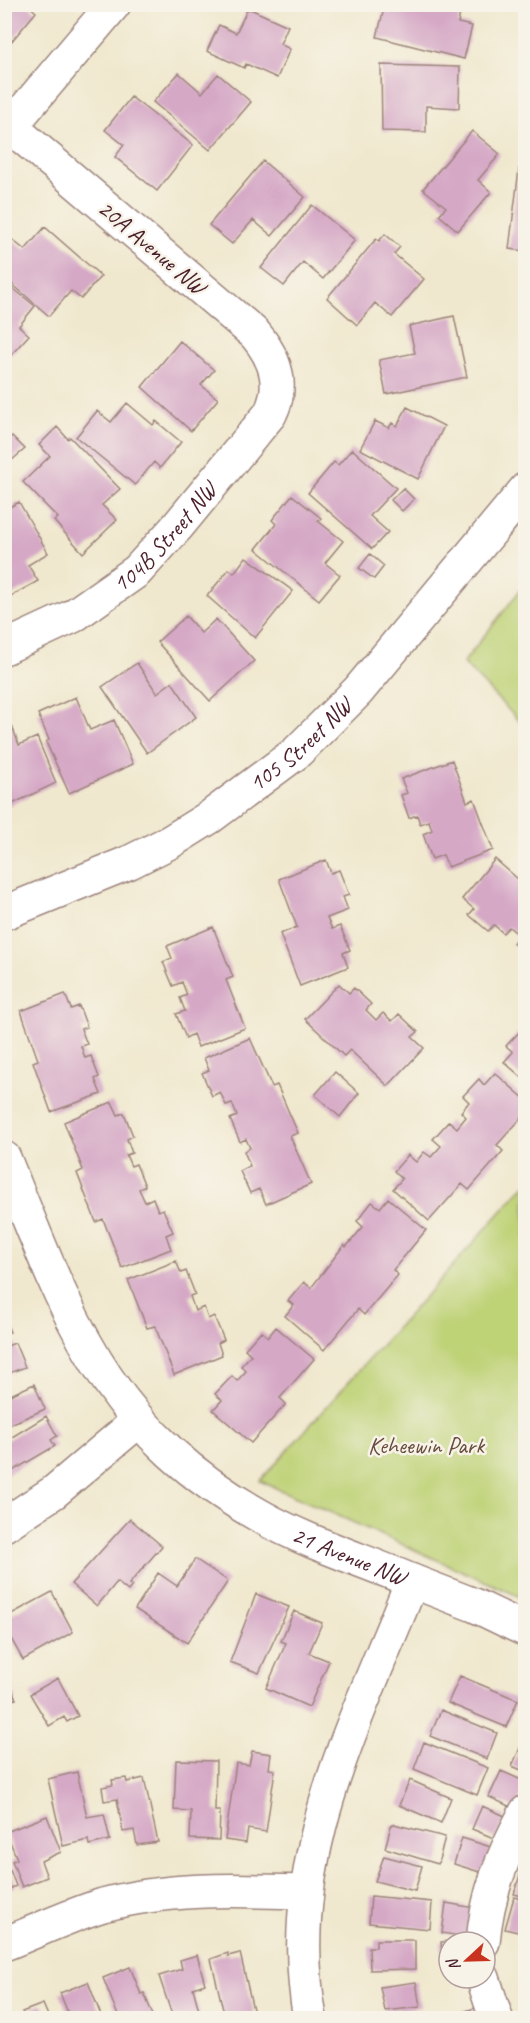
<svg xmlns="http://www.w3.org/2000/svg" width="530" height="2023" font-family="Caveat,sans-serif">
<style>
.green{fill:#bed276;stroke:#847850;stroke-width:1.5}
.building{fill:#d5a8c6}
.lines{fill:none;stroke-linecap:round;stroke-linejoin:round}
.minor-casing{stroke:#9d847c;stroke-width:36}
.minor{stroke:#fff;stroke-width:33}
.labels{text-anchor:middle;stroke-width:5;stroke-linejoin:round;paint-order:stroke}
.street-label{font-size:24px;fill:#4a1f2b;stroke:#f7f3e8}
.park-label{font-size:24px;fill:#674c3e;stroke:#f7f3e8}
</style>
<rect width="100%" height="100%" fill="#f7f3e8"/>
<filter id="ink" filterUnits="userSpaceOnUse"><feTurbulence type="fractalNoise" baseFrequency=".0167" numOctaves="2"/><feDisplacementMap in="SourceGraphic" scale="12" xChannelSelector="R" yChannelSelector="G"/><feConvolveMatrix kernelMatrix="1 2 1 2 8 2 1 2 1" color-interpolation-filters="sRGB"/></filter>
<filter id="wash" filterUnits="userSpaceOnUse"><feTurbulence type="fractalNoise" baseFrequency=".008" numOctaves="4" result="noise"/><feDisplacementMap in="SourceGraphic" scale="24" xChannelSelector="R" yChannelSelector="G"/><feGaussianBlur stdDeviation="1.35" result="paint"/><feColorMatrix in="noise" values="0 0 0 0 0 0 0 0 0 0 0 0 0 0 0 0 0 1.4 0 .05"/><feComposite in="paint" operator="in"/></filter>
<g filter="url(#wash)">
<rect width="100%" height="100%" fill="#f0e8ce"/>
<path class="green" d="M525,584v143l-62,-64z
M525,1185v414l-265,-118z"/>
<g id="blocks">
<path class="building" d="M4,4h23l9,8 -25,30 -7,-5z
M385,4l24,3 53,-3 -4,19 14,3 -8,33 -87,-22z
M248,8l40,18 -8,18 10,5 -13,29 -31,-14 -2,4 -37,-17 12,-26 17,8z
M381,65l79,2 -1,41 -33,-2v26l-44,-1z
M179,73l23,20 16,-19 33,28 -41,48 -57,-48z
M131,97l62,48 -36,46 -42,-34 9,-12 -19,-15z
M472,131l28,23 -22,26 13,12 -33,39 -19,-16 7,-8 -23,-18z
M263,161l42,36 -33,39 -19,-16 -21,24 -23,-19z
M519,169l7,1v81l-17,-2z
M312,205l43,35 -32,39 -20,-17 -19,24 -23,-18z
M45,227l56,49 -20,23 -10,-8 -22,25 -45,-39v-40l2,-2 19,15z
M385,234l15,13 -6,7 30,25 -32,38 -17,-14 -18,22 -30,-27 49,-59 3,2z
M4,281l31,25 -16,20 10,9 -18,20 -7,-6z
M454,316l13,61 -81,17 -7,-34 36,-7 -6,-27z
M180,341l34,29 -13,15 17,14 -27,32 -49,-44z
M127,403l26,22 3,-4 25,21 -21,26 -6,-6 -19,23 -59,-48 21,-26 14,11z
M407,407l37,19 -26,53 -58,-30 15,-28 14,7 3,-5 5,3z
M57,427l11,12 2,-2 50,52 -18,16 15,15 -34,33 -29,-32 4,-3 -35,-36 27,-26 -11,-11z
M12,436l13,13 -13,11 -8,-8v-9z
M352,449l44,39 -26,28 18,16 -16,17 -64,-56 26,-31 4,3z
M403,488l11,11 -12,12 -11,-11z
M292,495l29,23 -3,3 25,20 -18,22 15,12 -21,25 -63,-51 20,-25 -4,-4z
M19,502l29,51 -20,12 10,16 -34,19v-90z
M370,554l14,12 -10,13 -15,-11z
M246,557l47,34 -38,47 -48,-42 22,-27 5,4z
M186,616l15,17 15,-14 38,42 -44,40 -53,-59z
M137,663l20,30 15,-11 24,35 -49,36 -45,-66z
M76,697l14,33 24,-10 19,44 -64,29 -23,-51 3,-2 -11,-26z
M12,726l7,19 18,-8 19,46 -52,25v-79z
M452,760l15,42 7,-3 19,51 -45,17 -5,-12 -11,4 -9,-25 9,-4 -3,-9 -9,3 -3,-9 -8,3 -8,-23 6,-2 -6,-14z
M495,859l31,27v68l-13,-11 7,-7 -11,-9 -6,6 -9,-8 -6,6 -19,-16 5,-6 -12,-10z
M326,860l5,13 8,-3 10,25 -6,2 5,13 -21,8 5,11 8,-3 10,24 -7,3 5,14 -48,19 -20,-52 17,-7 -18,-48z
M213,927l20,50 -7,3 19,48 -47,19 -5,-13 -7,4 -10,-24 9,-3 -5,-13 7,-3 -5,-13 -9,4 -10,-24 9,-4 -5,-12z
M339,984l10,9 5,-5 17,16 -5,6 10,10 7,-7 9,8 7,-7 19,18 -6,5 12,11 -36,38 -38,-36 -6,6 -39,-37z
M65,994l6,15 8,-3 8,21 -6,2 6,15 -6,2 4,12 6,-2 8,21 -4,2 6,15 -50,18 -18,-50 5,-2 -17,-49z
M523,1028l3,2v51l-22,-19 9,-10 -7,-6z
M250,1038l22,49 5,-2 21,48 -8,3 21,48 -45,20 -7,-15 -9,4 -10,-22 10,-5 -6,-15 6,-3 -4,-9 -6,3 -10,-23 7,-3 -5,-13 -6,2 -6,-13 -8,4 -10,-23 7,-3 -5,-12z
M335,1072l24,21 -19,24 -25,-22z
M495,1073l31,27v13l-29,32 6,6 -34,39 -7,-6 -33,37 -36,-32 9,-10 -8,-8 14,-16 8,7 8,-10 7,5 10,-11 -8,-7 16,-18 8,7 9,-11 -5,-5 8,-10 -6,-6 16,-17 5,6z
M112,1102l6,13 6,-2 9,23 -6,3 5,14 -6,2 5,11 5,-2 9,22 -6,3 6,13 8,-4 5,13 5,-2 10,23 -7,3 5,14 -49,19 -19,-49 -7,3 -19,-49 6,-3 -19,-48z
M388,1198l38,32 -33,40 5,5 -34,40 -6,-6 -34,41 -39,-34 9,-11 -6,-4 16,-19 7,6 33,-43 2,2 17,-20 -6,-6 15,-19 8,6z
M176,1261l5,12 5,-2 9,23 -5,2 5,15 9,-4 4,12 6,-3 10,24 -6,3 4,12 -48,20 -19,-49 -8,2 -19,-48z
M4,1317l6,15 -6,2z
M276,1327l38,32 -34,39 6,6 -35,39 -38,-33 9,-10 -7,-6 17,-18 5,5 9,-10 -5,-5 10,-11 -6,-6 16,-18 7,6z
M15,1343l10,24 -21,8v-28z
M34,1384l11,25 -41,18v-29z
M46,1416l11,20 -6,4 4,6 -51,30v-34z
M130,1519l32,27 -33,38 3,2 -4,5 -11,-9 -20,24 -26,-22z
M195,1559l33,22 -41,62 -52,-34 23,-36 19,13z
M52,1592l21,40 -50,28 -19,-34v-8z
M256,1594l33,13 -30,66 -29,-11z
M294,1611l28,12 -13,30 20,8 -20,46 -43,-19 20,-45 -5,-2z
M4,1668l12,31 -12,4z
M460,1676l58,24 -12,27 -58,-24z
M58,1678l20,38 -11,6 -3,-5 -15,9 -19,-32z
M441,1710l56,23 -10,26 -57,-23z
M524,1739l2,1v32l-14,-6z
M424,1742l64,26 -11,27 -63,-26z
M252,1751l19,3 -2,15 6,1 -9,62 -18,-3 -2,14 -21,-3 11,-77 13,2z
M176,1760l40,1 -1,50h5l-1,29 -29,-1 1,-28 -17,-1z
M501,1771l25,11 -11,27 -26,-12z
M77,1772l10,45 17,-3 6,26 -21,5 -1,-5 -25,6 -15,-67z
M126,1778l1,4 17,-4 14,64 -21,3 -3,-15 -11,2 -6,-33 -13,2 -2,-14 11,-2 -1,-5z
M410,1780l41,18 -10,25 -42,-18z
M482,1806l23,10 -9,23 -24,-10z
M47,1816l14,36 -20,9 6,16 -25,10 -10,-26 5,-2 -11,-27z
M394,1824l51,13 -7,27 -53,-16 6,-22z
M462,1838l29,9 -8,26 -29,-9z
M384,1856l38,10 -7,25 -40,-10z
M10,1870l6,16 -12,5v-18z
M521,1872l5,1v24l-12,-3z
M371,1896l61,6 -2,27 -61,-6z
M514,1897l12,3v34l-21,-5z
M446,1903l29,5 -5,30 -28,-5z
M376,1940h39v29l-45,1 -1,-23h7z
M441,1942l8,-1v30h-5z
M228,1953v3l12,-3 15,65h-30l-14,-59z
M197,1955l8,29 -12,4 8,30h-28l-14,-42 23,-7 -2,-9z
M130,1967l11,27 3,-1 10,25h-35l-16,-40z
M88,1982l14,36h-32l-10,-25z
M416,1982l4,25 -35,4 -5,-24z
M43,2004l6,14h-24l-3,-6z
M478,2007l4,11h-38z"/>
</g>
</g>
<g filter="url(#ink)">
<use href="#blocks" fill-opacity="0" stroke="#9d847c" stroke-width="1.5"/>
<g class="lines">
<g class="minor-casing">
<g id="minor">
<path d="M4,134l110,-130"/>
<path id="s1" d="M4,648l69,-32 64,-45 40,-44 93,-113c15,-30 5,-56 -15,-80l-244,-207"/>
<path id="s2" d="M4,913l126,-51 40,-20 40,-25 86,-64 62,-62 168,-202"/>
<path id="s3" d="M4,1158c65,158 98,270 258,359 46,26 101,43 150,64 -57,144 -131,278 -102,437"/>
<path d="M4,1525l50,-33 84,-71"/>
<path d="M412,1581l62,24 52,25"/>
<path d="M483,1942c4,-48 20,-88 43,-130"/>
<path d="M4,1944c33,-13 66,-29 99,-39 66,-18 135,-15 203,-13"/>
<path d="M483,1978l13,40"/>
</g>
</g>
<use href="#minor" class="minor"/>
</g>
</g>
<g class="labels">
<g class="street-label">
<text transform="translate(152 247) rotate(40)" y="8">20A Avenue NW</text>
<text dy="8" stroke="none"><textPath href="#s1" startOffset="198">104B Street NW</textPath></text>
<text dy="8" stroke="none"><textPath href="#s2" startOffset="344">105 Street NW</textPath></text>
<text dy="8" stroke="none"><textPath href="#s3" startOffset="549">21 Avenue NW</textPath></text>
</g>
<g class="park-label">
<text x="426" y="1453">Keheewin Park</text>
</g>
</g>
<rect width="530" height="2023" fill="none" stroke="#f7f3e8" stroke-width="24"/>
<g transform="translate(467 1960) rotate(248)"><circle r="28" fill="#f7f3e8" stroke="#b29e9c" stroke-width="1.5"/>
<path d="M0-4.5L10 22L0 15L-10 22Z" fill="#c8321e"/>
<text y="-9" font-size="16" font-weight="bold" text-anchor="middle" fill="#4a1f2b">N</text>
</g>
</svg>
